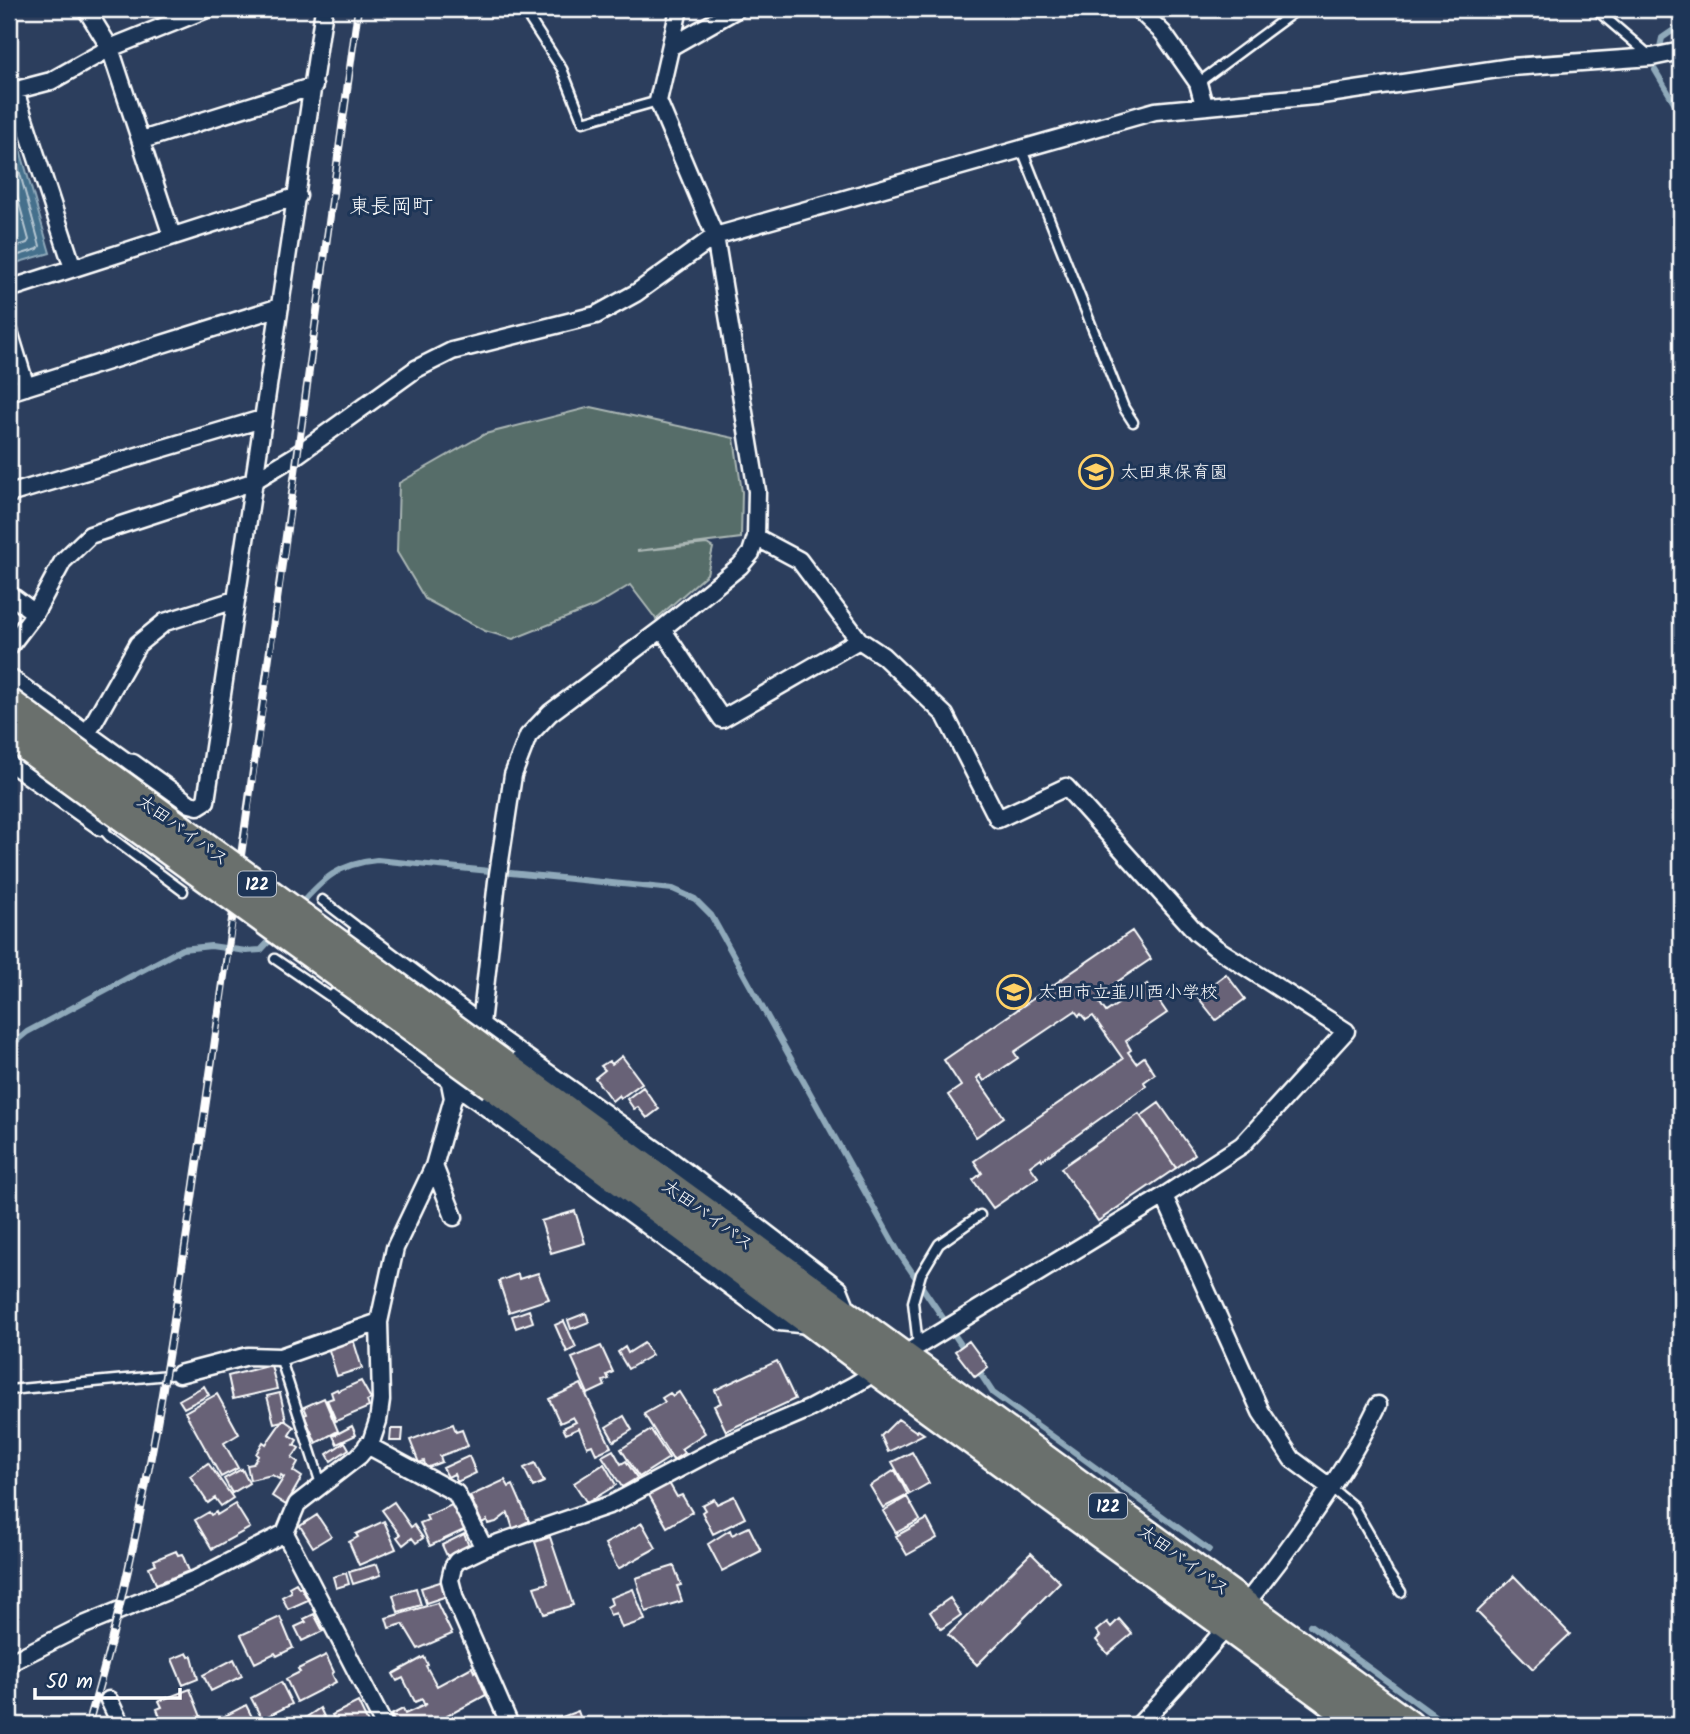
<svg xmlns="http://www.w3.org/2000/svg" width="1690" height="1734" font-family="Kalam,'Klee One',sans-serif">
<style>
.green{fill:#566d69;stroke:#aab6b4;stroke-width:2}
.water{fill:#45708c;stroke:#8fa9ba;stroke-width:2}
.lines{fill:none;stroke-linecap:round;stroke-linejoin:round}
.shore{stroke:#b5c6d1;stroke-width:2}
.stream{stroke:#8fa9ba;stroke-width:6}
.building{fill:#676277;stroke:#fff;stroke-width:2}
.service-casing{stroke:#fff;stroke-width:13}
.minor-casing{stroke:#fff;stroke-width:21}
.trunk-casing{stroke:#fff;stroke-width:33}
.service{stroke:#1d3557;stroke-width:8}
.minor{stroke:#1d3557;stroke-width:16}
.trunk{stroke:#6a706d;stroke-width:28}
.rail-casing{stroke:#fff;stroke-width:8}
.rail{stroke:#1d3557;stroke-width:5;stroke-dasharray:16;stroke-linecap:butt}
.trunk-bridge-casing{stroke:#fff;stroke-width:33;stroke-linecap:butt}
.trunk-bridge{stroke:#6a706d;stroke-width:28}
.labels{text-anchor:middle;stroke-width:6;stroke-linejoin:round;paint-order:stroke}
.shield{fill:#1d3557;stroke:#bbc2cd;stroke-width:2}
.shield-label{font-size:16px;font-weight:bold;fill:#fff}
.poi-label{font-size:18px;fill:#fff;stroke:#1d3557;text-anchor:start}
.street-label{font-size:18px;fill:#fff;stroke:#1d3557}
.quarter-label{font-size:21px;fill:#fff;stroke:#1d3557}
</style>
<rect width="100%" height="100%" fill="#2c3e5d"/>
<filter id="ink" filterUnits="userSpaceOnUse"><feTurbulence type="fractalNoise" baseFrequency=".0143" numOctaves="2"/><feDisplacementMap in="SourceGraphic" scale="14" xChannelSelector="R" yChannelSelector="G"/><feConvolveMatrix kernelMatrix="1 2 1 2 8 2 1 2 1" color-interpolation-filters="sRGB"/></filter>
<g filter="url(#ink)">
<path class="green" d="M591,407l143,31 8,54 -1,46 -104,13 70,-7 6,4 -6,26 -51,45 -26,-34 -35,21 -82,33 -28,-8 -60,-32 -28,-47 2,-69 86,-49z"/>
<path class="water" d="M9,116l2,2 39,135 -41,12z"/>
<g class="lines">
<path class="shore" d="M9,134l31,112 -2,3 -29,9
M9,166l20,74 -2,3 -18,6"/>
<path class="stream" d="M1660,47l2,-9 19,-13
M1655,70l26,44
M299,906c25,-28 39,-42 78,-46l296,29 22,10 16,16 188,338 67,99
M9,1047l18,-15 155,-83 29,-3 35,5 15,-1 13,-14
M976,1367l17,26 216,157
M1310,1625l137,100"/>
</g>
<path class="building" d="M1132,931l19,28 -40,27 4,5 -16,11 7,10 41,-28 20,29 -41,28 5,9 -3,2 8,11 8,-6 11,17 -11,8 2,4 -104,74 -1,-2 -11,8 8,11 -45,31 -20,-28 9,-7 -8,-12 149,-102 -30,-43 -7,4 -5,-6 -2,2 -4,-5 -61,41 4,6 -34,23 -4,-6 -3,3 27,39 -28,20 -28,-42 13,-9 -17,-26z
M1226,974l19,25 -29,21 -19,-24z
M622,1056l20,27 -21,15 -2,-3 -7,6 -17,-23 10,-8 -4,-4 8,-5 3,3z
M643,1087l16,22 -12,9 -9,-11 -4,2 -7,-10z
M1159,1103l36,51 -19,14 -35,-52z
M1139,1114l37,54 -78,53 -37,-53z
M575,1211l10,32 -34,10 -10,-32z
M538,1273l11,26 -40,13 -10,-31 19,-7 1,5z
M529,1310l4,12 -17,6 -4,-12z
M586,1313l3,9 -18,7 -3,-9z
M564,1321l12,26 -9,5 -12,-27z
M353,1339l9,29 -25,8 -9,-29z
M969,1341l19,26 -13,10 -20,-26z
M644,1343l8,12 -24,14 -10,-17 7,-5 3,6z
M601,1346l12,26 -6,3 2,4 -6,2 2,5 -17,8 -16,-36z
M777,1361l18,38 -69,32 -12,-25 7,-3 -6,-13z
M271,1365l6,24 -44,10 -5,-23z
M361,1381l10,18 -4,2 2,6 -33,14 -9,-21 6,-2 -2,-6 6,-3 1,2z
M581,1384l30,63 -15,7 -4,-9 -5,2 -8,-19 -13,6 -3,-6 13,-6 -3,-5 -13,6 -11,-24z
M204,1386l5,9 -25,13 -5,-8z
M679,1392l26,41 -24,16 3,4 -11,7 -29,-46 21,-12 -3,-4 8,-5 3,3z
M280,1393l6,27h-2l10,7 -5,8 8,5 -3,5 5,3 -7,10 6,4 -5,9 9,6 -16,28 -14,-9 12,-19 -3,-2 -2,4 -7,-4 -22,5 -3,-15 6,-1 5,-8 -2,-2 7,-12 3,2 16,-23 -8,2 -7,-27z
M217,1394l22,40 -15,9 14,25 -17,9 -36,-65z
M324,1398l14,33 -22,12 -12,-28 3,-1 -3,-7z
M624,1416l8,14 -18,11 -8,-14z
M898,1419l19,13 1,-2 6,4 -36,18 -7,-16z
M453,1424l3,8 6,-2 6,16 -28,10 2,6 -16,6 -2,-7 -5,2 -9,-23z
M352,1426l4,9 -19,9 -4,-8z
M391,1429h12l-1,12h-12z
M651,1430l18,28 -30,19 -18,-28z
M345,1442l4,7 -18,12 -4,-7z
M613,1450l8,14 5,-3 11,17 -15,9 -20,-31z
M912,1452l17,31 -19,11 -18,-32z
M469,1456l7,17 -19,9 -3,-8 -6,3 -5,-9z
M208,1463l25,35 -12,8 -6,-8 -7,5 -18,-27z
M535,1463l9,19 -11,5 -9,-19z
M604,1464l12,21 -29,18 -13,-20z
M242,1469l7,14 -17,10 -8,-14z
M895,1470l13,25 -25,13 -13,-22z
M505,1480l4,7 4,-2 16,36 -16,8 -5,-16 -12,9 -8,2 -1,-4 -5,3 -12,-27z
M669,1483l8,14 5,-2 10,17 -25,15 -18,-32z
M734,1496l11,22 -32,16 -11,-22 3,-2 -3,-5 12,-6 3,5z
M907,1497l13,23 -24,13 -13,-22z
M394,1502l17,25 3,-2 9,13 -7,5 -4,-5 -9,7 -6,-8 3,-2 -18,-25z
M235,1504l15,24 -38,21 -17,-29 14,-8 2,3 5,-3 1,3z
M454,1504l12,25 -36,17 -10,-23 8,-3 -2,-4z
M317,1515l14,21 -18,11 -13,-21z
M927,1519l10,19 -30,17 -11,-19z
M384,1521l12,28 -37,16 -10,-23 9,-5 -2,-3z
M642,1523l14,25 -38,21 -13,-25z
M749,1527l12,24 -39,20 -14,-27 22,-14 2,5z
M464,1534l5,12 -22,10 -5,-11z
M550,1537l23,68 -29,9 -10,-27 14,-4 -13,-41z
M176,1551l2,4 4,-1 7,17 -33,13 -7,-17 7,-3 -2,-4z
M1031,1553l29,29 -83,83 -29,-30z
M377,1564l4,11 -28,9 -4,-12z
M674,1566l7,19 -4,1 5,15 -36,11 -10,-34z
M346,1573l3,11 -13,4 -3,-11z
M1514,1576l56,58 -37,35 -56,-57z
M443,1581l4,15 -21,7 -5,-15z
M296,1583l3,5 2,-1 7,13 -20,9 -6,-12 9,-5 -2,-5z
M416,1588l5,17 -23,7 -5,-17z
M633,1589l12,31 -23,8 -6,-15 -6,2 -3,-8 5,-3 -2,-6z
M950,1598l11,17 -20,14 -11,-17z
M437,1603l15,31 -34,15 -15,-25 -14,4 -3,-10z
M314,1614l9,17 -21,10 -7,-14 11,-5 -2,-3z
M280,1617l13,31 -16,8 -2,-3 -20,10 -14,-28z
M1119,1619l13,15 -24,20 -12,-14 4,-4 -4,-5 11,-9 4,5z
M187,1653l2,4 3,-1 6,23 -15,6 -11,-26z
M326,1655l8,17 -2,2 4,8 -39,20 -11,-23 14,-7 -2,-3z
M424,1657l4,8 -2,1 11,20 35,-19 2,5 2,-2 10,25 -39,21 1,4 -17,5h-35l-5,-10 12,-6 2,5 22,-10h-3l-2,-5 -7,3 -12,-24 -6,3 -4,-7z
M234,1659l8,17 -31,15 -8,-16z
M281,1682l11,22 -30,15 -11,-21z
M190,1689l11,28 -20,8h-18l-6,-16 5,-2 -3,-6z
M358,1702l11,23h-32l-5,-10z
M246,1705l10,20h-38l-3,-4z
M320,1708l8,17h-26l2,-1 -2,-4z
M578,1711l5,14h-39l10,-3v-2z"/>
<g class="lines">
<g class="service-casing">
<path id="service" d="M523,9l39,60 21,53 75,-21
M1598,9l2,4 49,42
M1198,83l100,-74
M1021,147l103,261 9,14
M101,827l8,9 74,55
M322,900l34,26 2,6
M275,959l54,37 7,1
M918,1345l-5,-43 8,-28 18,-30 41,-29
M280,1357l41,127
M9,1390l170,-16
M1331,1488l22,18 19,33 16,34 13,19"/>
</g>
<g class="minor-casing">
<path id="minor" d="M86,9l24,39 62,188
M1138,9l25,24 35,50 6,22
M672,46l65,-37
M15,91l58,177
M9,92l42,-11 59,-33 97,-39
M142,140l172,-54
M9,289l289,-93
M9,331l17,56
M9,392l271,-85
M9,494l253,-75
M9,594l26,19
M662,629l60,90 137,-79
M9,647l26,-34 28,-52 27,-26 162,-53 46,-28 118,-85 36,-18 144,-36 40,-22 79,-57 440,-125 160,-15 196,-29 141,-10 29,-6
M9,677l118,85 6,1 57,41 8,2 8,-5c38,-264 81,-528 118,-792
M87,734l51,-90 27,-22 70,-22
M9,762l92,65
M358,932l141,106 173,123 167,128 10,25
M336,997l443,325 30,3
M453,1098l-4,-20 31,-45 17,-152 16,-106 15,-39 22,-23 112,-84 78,-63 11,-13 5,-16 1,-46 -42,-255 -57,-135 21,-92
M434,1166l20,51
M1164,1196l97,216 31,47 39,29
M179,1374l69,-18 32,1 99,-35
M367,1445l89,48 28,55
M285,1533l99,192
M9,1663l75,-38 112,-46 89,-46 12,-29 62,-48 12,-14 7,-21 3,-21 -2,-78 16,-74 39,-82 19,-68 22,-32
M109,1700l12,25
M510,1725l-55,-126 -5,-19 3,-13 4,-6 27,-13 128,-44 106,-56 91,-39 45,-24 310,-189 78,-51 104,-114 -130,-83 -20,-16 -130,-145 -68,32 -53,-104 -62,-59 -24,-16 -60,-80 -43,-23
M1139,1725c58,-61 112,-124 161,-193 29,-41 56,-81 78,-127"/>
</g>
<g class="trunk-casing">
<path id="trunk" d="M505,1066l904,659
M492,1085l385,286 486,354"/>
</g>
<use href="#service" class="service"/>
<use href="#minor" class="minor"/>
<use href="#trunk" class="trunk"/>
<g class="rail-casing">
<path id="rail" d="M88,1725c66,-221 92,-450 126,-678 51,-345 97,-692 144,-1038"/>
</g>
<use href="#rail" class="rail"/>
<g class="trunk-bridge-casing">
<path id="trunk-bridge" d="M9,703l496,363
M9,734l483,351"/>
</g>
<use href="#trunk-bridge" class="trunk-bridge"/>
</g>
</g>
<defs>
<g id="school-ring" transform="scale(1.75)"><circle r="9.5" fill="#1d3557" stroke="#ffd166" stroke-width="1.5"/><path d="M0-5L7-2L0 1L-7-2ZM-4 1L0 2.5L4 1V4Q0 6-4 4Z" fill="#ffd166"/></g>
</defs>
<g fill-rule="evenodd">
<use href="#school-ring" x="1096" y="472"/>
<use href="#school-ring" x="1014" y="992"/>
</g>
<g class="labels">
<g class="shield">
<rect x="238" y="871.5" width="38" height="25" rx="5"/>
<rect x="1089" y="1493.5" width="38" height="25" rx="5"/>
</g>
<g class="shield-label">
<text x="257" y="890">122</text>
<text x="1108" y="1512">122</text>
</g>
<g class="poi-label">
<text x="1120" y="478">太田東保育園</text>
<text x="1038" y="998">太田市立韮川西小学校</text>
</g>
<g class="street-label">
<text transform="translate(183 830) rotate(36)" y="6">太田バイパス</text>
<text transform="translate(708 1215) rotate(36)" y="6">太田バイパス</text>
<text transform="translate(1184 1560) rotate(36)" y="6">太田バイパス</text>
</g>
<g class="quarter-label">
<text x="391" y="213">東長岡町</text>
</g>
</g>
<rect width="1690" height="1734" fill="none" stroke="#1d3557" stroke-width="35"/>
<rect x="18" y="18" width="1655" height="1699" fill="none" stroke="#fff" stroke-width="2.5" filter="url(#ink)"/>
<path d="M35 1688v10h145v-10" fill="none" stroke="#ffffff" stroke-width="3.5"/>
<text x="46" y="1688" font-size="21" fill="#ffffff" stroke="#1d3557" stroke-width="5" paint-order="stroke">50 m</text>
</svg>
